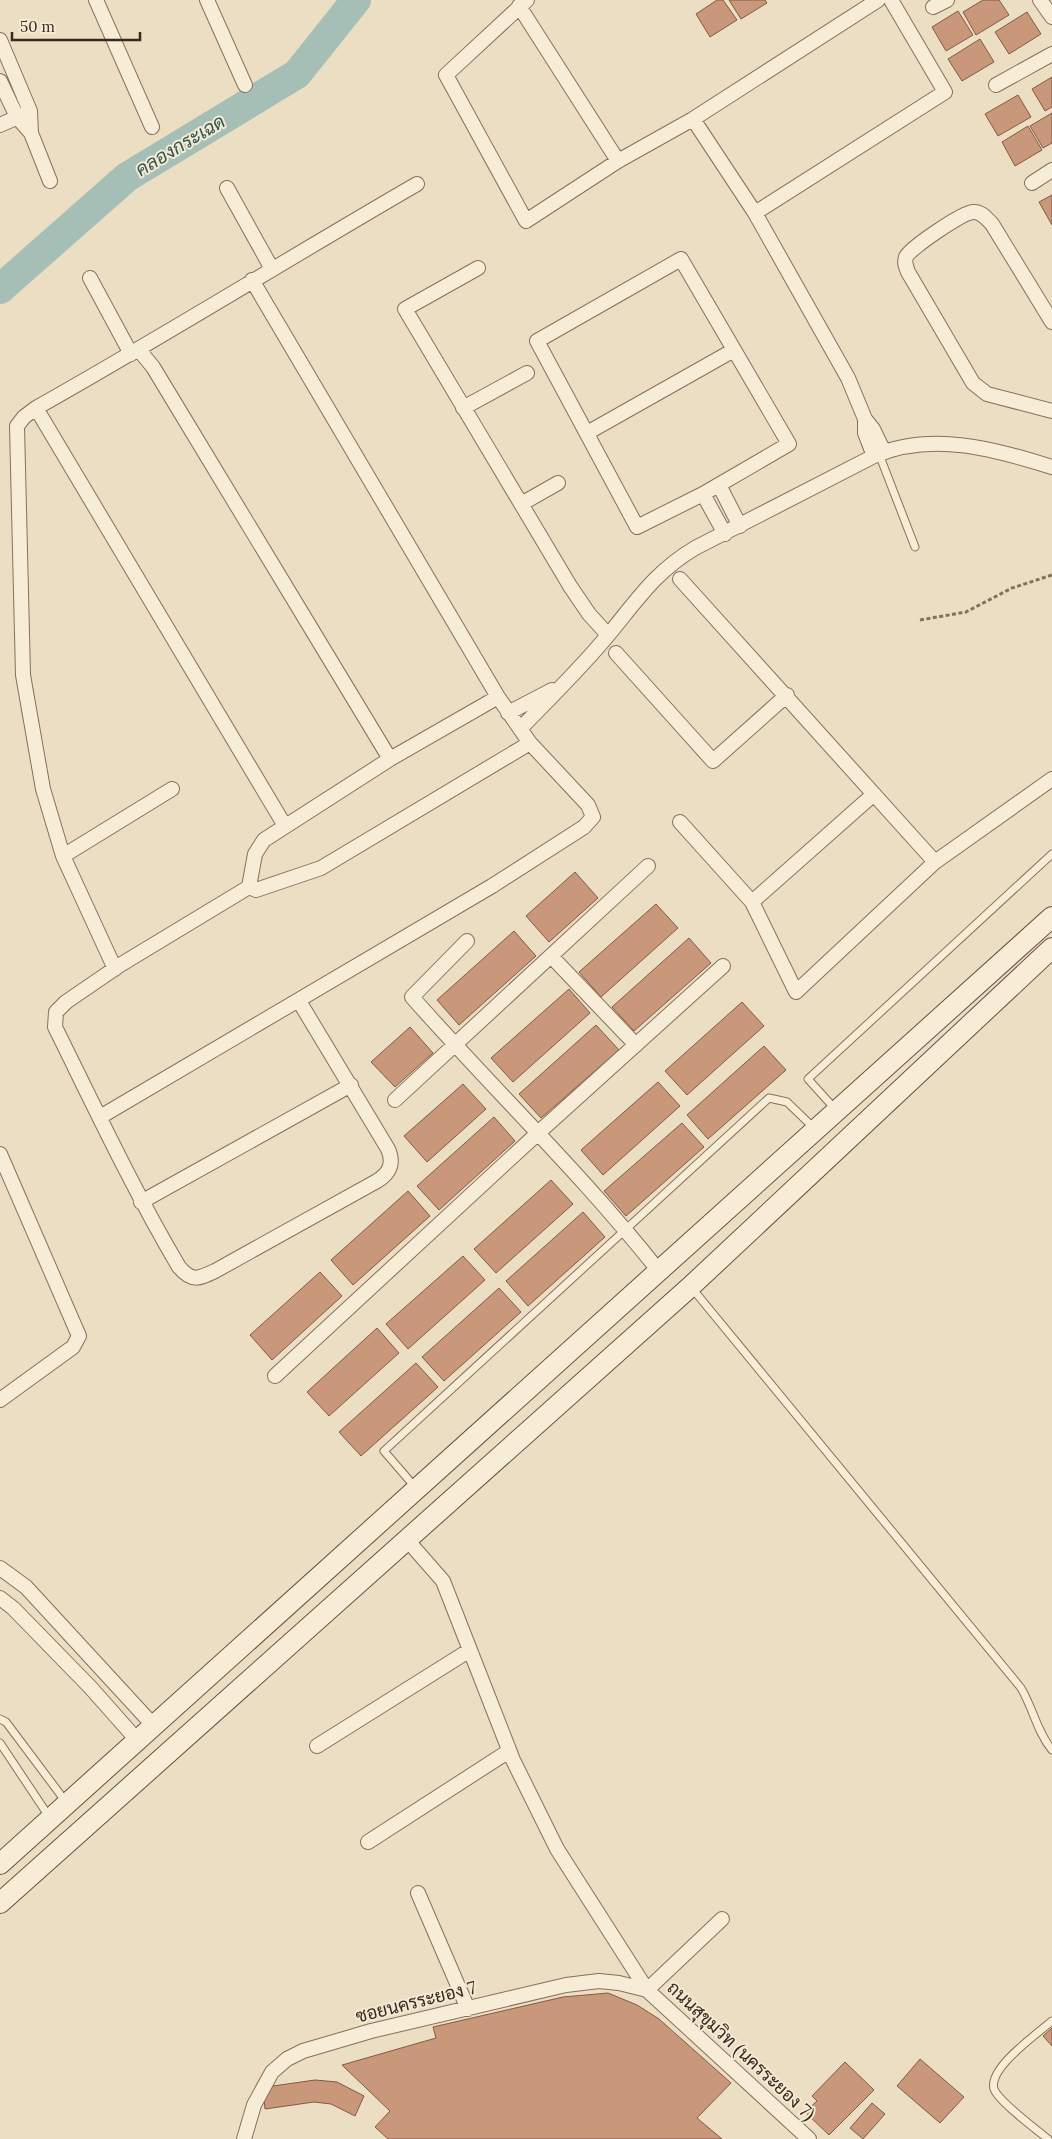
<svg xmlns="http://www.w3.org/2000/svg" width="1052" height="2139" font-family="Lora,Sarabun,serif">
<style>
.lines{fill:none;stroke-linecap:round;stroke-linejoin:round}
.river{stroke:#a5bfb7;stroke-width:30}
.building{fill:#c9987b;stroke:#845942}
.lane-casing{stroke:#86705b;stroke-width:9}
.street-casing{stroke:#86705b;stroke-width:16}
.secondary-casing{stroke:#68513e;stroke-width:22}
.path{stroke:#86705b;stroke-width:3;stroke-dasharray:4 2.5;stroke-linecap:butt}
.lane{stroke:#f7ecd6;stroke-width:7}
.street{stroke:#f7ecd6;stroke-width:14}
.secondary{stroke:#f7ecd6;stroke-width:20}
.labels{text-anchor:middle;stroke-width:4;stroke-linejoin:round;paint-order:stroke}
.street-label{font-size:18px;fill:#36291e;stroke:#f4e9d3}
.water-label{font-size:19px;font-style:italic;fill:#2e5551;stroke:#f4e9d3}
</style>
<rect width="100%" height="100%" fill="#ecdec3"/>
<g class="lines">
<path class="river" d="M0,289l127,-112 170,-103 59,-74"/>
</g>
<path class="building" d="M717,0h6l14,20 -27,17 -14,-23z
M729,0h36l2,3 -26,16z
M983,0h16l10,15 -33,20 -13,-23z
M958,11l15,24 -27,16 -14,-24z
M1027,12l14,22 -32,20 -14,-22z
M980,39l14,23 -32,19 -14,-22z
M1052,77v30l-7,4 -13,-22z
M1018,95l13,22 -33,19 -13,-22z
M1052,113v30l-9,5 -13,-22z
M1028,126l14,24 -27,16 -13,-24z
M1052,195v30l-13,-23z
M575,872l23,26 -49,44 -23,-26z
M656,904l22,24 -77,69 -22,-25z
M514,931l22,25 -77,69 -22,-25z
M689,938l22,25 -77,68 -22,-24z
M569,989l21,24 -77,69 -22,-24z
M742,1002l22,24 -77,69 -22,-24z
M596,1025l23,25 -78,68 -22,-24z
M410,1027l23,26 -38,34 -24,-25z
M764,1046l22,24 -78,69 -21,-24z
M658,1082l22,24 -77,69 -22,-25z
M463,1084l23,25 -59,53 -23,-26z
M494,1117l21,24 -76,69 -22,-24z
M682,1123l22,24 -78,69 -22,-25z
M551,1180l22,24 -77,69 -22,-24z
M408,1191l22,25 -77,69 -22,-25z
M583,1212l22,25 -77,69 -22,-25z
M463,1256l22,24 -77,69 -22,-25z
M320,1272l22,24 -70,64 -22,-25z
M499,1288l22,24 -77,69 -22,-24z
M377,1328l22,25 -70,63 -22,-24z
M416,1363l22,24 -77,69 -22,-24z
M608,1993l29,12 22,14 72,64 -34,35 25,21h-334l-13,-12 15,-16 -48,-46 94,-27 -3,-11 130,-30z
M1052,2028v18l-9,-10z
M920,2059l44,38 -24,26 -43,-37z
M845,2062l29,28 -45,45 -24,-23 12,-11 -5,-5z
M315,2080l22,2 27,14 -9,20 -24,-12 -17,-2 -49,7 -1,-12 9,-11z
M872,2103l13,11 -22,25 -13,-11z"/>
<g class="lines">
<g class="lane-casing">
<path id="lane" d="M879,454l36,93
M836,1110l-28,-31 244,-225
M691,1287l330,401c12,20 16,44 31,62
M415,1487l-31,-36 385,-353 18,4 28,27
M0,1719l6,3 60,80
M0,1743l50,75
M1048,2139c-12,-10 -49,-37 -54,-50 -6,-21 43,-55 58,-68"/>
</g>
<g class="street-casing">
<path id="street" d="M96,0l56,127
M207,0l38,85
M527,0l-81,75 80,146 92,-60 75,-42 185,-119
M1040,0l12,17
M519,6l99,155
M933,7l14,-7
M0,40l30,71 1,22 19,48
M0,81l17,36 14,16
M996,85l56,-31
M693,119l62,94 93,165 17,41 8,10 11,23
M0,125l25,-11
M1032,183l20,-13
M227,188l45,81
M755,213l190,-121 -54,-92
M681,259l108,185 -86,50 -66,33 -100,-186z
M478,268l-73,41 165,277 19,28 19,21
M90,278l41,76
M1052,322l-60,-98c-6,-6 -11,-13 -19,-12 -11,1 -63,36 -67,45 -2,6 0,10 2,15l65,111 14,11 65,17
M139,350l14,17 237,392
M36,408l249,418
M463,408l64,-35
M865,422v11l9,23
M587,433l147,-83
M719,485l21,41
M703,494l22,40
M521,504l37,-21
M680,579l255,283
M616,653l97,108 74,-66
M508,713l44,-23
M520,729c30,-31 62,-62 89,-95 29,-35 46,-62 86,-86l179,-92c58,-25 120,-7 178,11
M680,822l72,80 122,-108
M63,856l109,-67
M249,887l6,-33 9,-14 126,-81 108,-62
M752,902l44,90 139,-130 117,-83
M467,941l-55,56c81,92 170,177 246,273
M551,956l85,89
M115,969l-52,-113 -20,-67 -20,-114 -6,-249 7,-9 12,-9c128,-72 253,-150 381,-224
M299,1001l89,148c6,14 2,24 -11,32l-162,90c-17,8 -23,11 -36,-4 -46,-78 -84,-159 -124,-240l1,-15 10,-10 54,-37 129,-78 7,3 65,-22 209,-125
M395,1100l253,-234
M100,1117l392,-231 92,-59 9,-10 -5,-12 -58,-62 -32,-46 -246,-417
M0,1154l79,182 -6,11 -73,53
M141,1202l210,-117
M275,1376l263,-243 185,-167
M408,1541l35,40 70,179 44,89 90,141 162,149
M0,1568l26,19 127,138
M0,1598l13,10 78,80 46,52
M317,1746l153,-96
M368,1842l141,-91
M418,1893l50,116
M647,1990l75,-71
M244,2139l10,-34 18,-33 15,-13 16,-8 68,-20 195,-46 33,-4 20,2 28,7"/>
</g>
<g class="secondary-casing">
<path id="secondary" d="M0,1864l1052,-947
M0,1903l690,-616 362,-339"/>
</g>
<path class="path" d="M920,620l46,-8 46,-24 40,-13"/>
<use href="#lane" class="lane"/>
<use href="#street" class="street"/>
<use href="#secondary" class="secondary"/>
</g>
<g class="labels">
<g class="street-label">
<text transform="translate(416 2002) rotate(-14)" y="6">ซอยนครระยอง 7</text>
<text transform="translate(741 2051) rotate(43)" y="6">ถนนสุขุมวิท (นครระยอง 7)</text>
</g>
<g class="water-label">
<text transform="translate(180 145) rotate(-31)" y="7">คลองกระเฉด</text>
</g>
</g>
<path d="M12 32v8h128v-8" fill="none" stroke="#36291e" stroke-width="2.5"/>
<text x="20" y="32" font-size="15" fill="#36291e" stroke="#f4e9d3" stroke-width="4" paint-order="stroke">50 m</text>
</svg>
